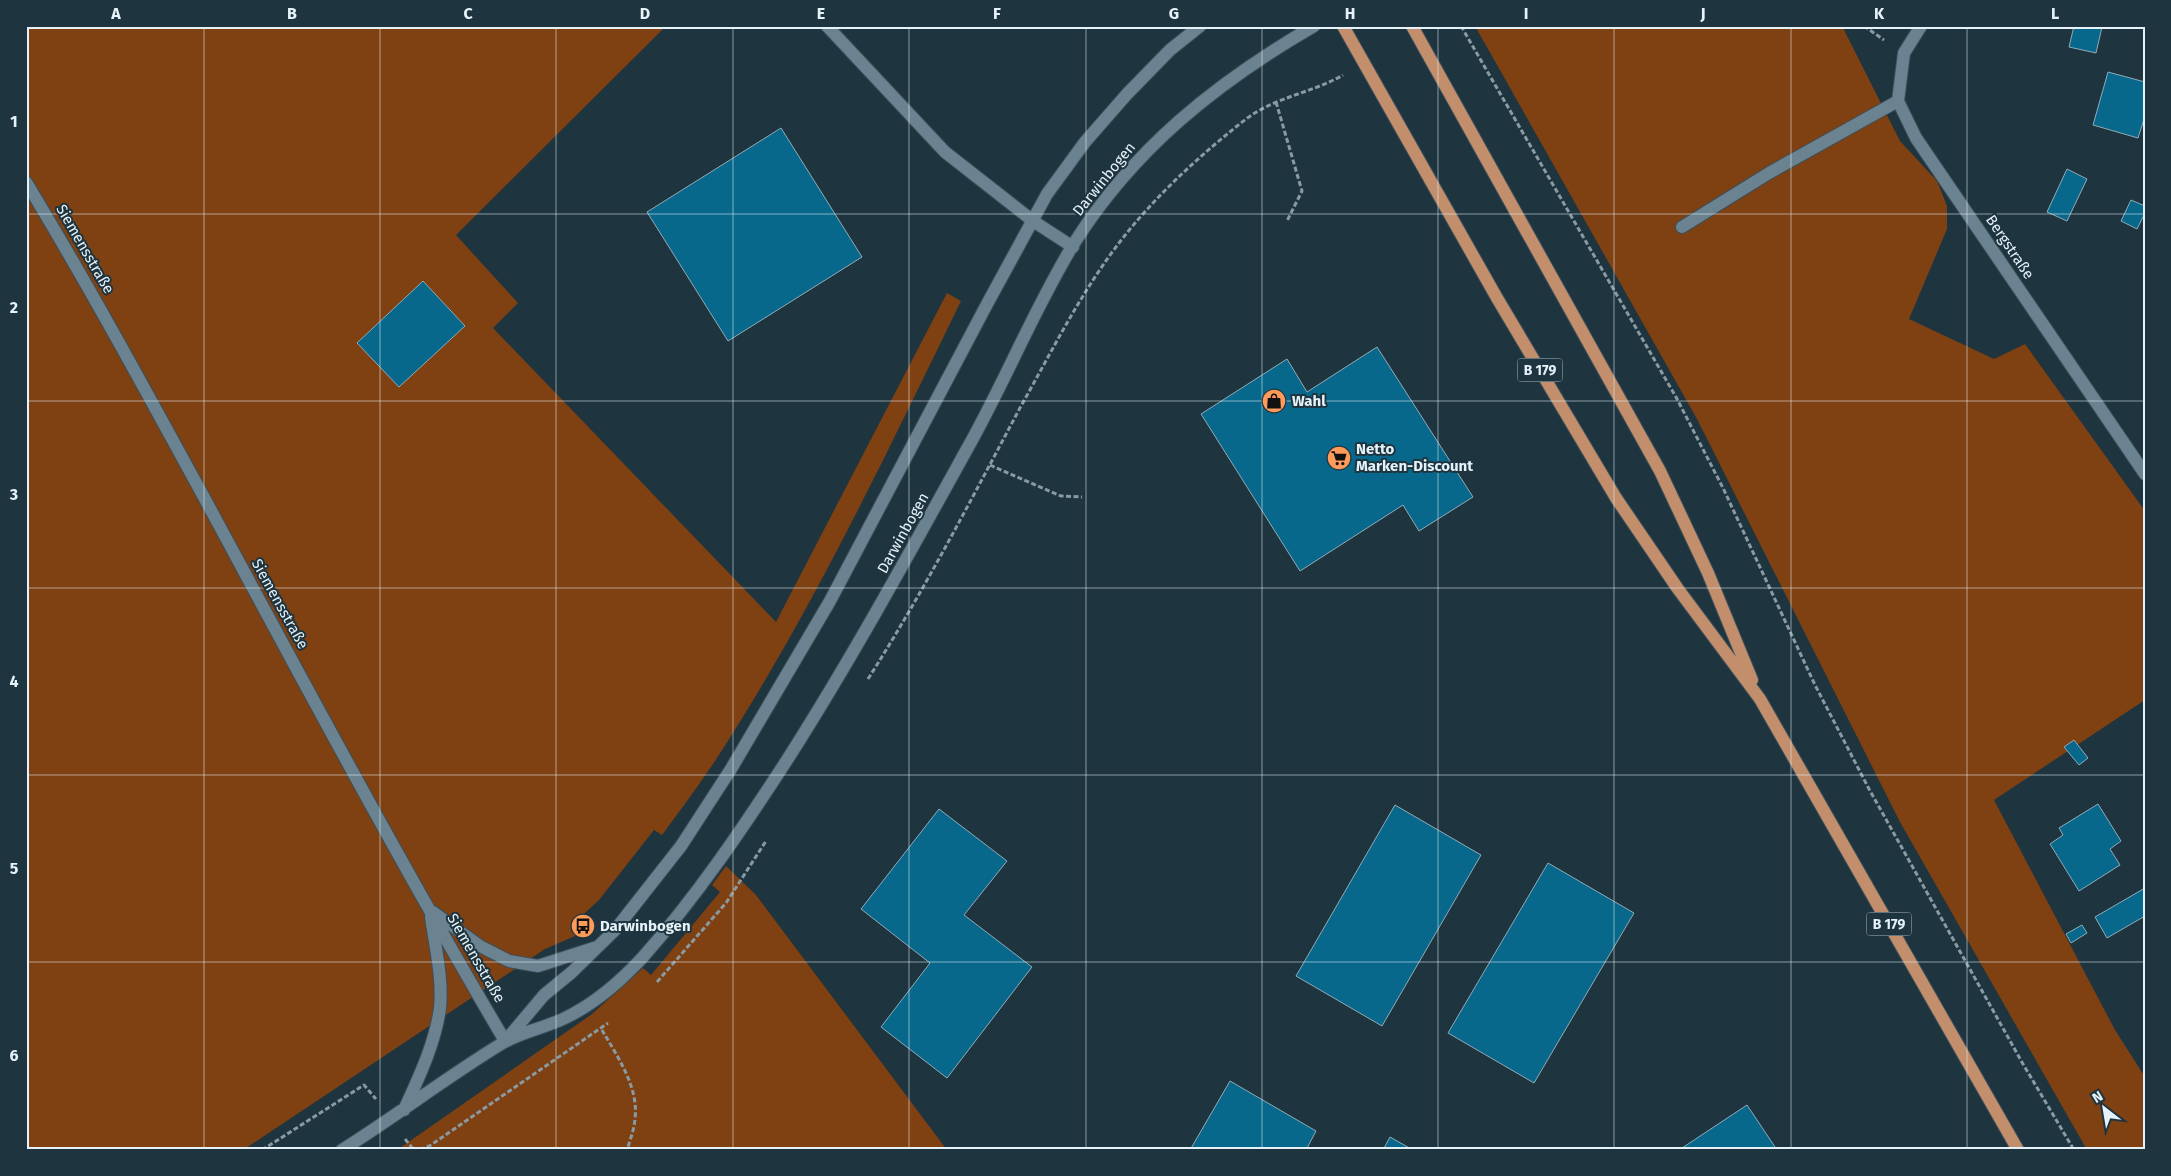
<svg xmlns="http://www.w3.org/2000/svg" width="2171" height="1176" font-family="'Fira Sans',sans-serif">
<style>
.green{fill:#7f4012}
.building{fill:#08688b;stroke:#92abb8}
.lines{fill:none;stroke-linecap:round;stroke-linejoin:round}
.minor-casing{stroke:#3c4f59;stroke-width:14}
.major-casing{stroke:#3c4f59;stroke-width:14}
.path{stroke:#899aa3;stroke-width:3;stroke-dasharray:5 2.5;stroke-linecap:butt}
.minor{stroke:#6b8390;stroke-width:12}
.major{stroke:#c28e6b;stroke-width:12}
.grid{fill:none;stroke:#e5f2f9;stroke-width:1;stroke-opacity:0.55}
.labels{text-anchor:middle;stroke-width:4;stroke-linejoin:round;paint-order:stroke}
.shield{fill:#1e343f;stroke:#a9b9c1;stroke-width:1}
.shield-label{font-size:14px;font-weight:bold;fill:#e5f2f9}
.street-label{font-size:15px;fill:#e5f2f9;stroke:#1e343f}
.poi-label{font-size:15px;font-weight:bold;fill:#e5f2f9;stroke:#1e343f;text-anchor:start}
.neatline{fill:none;stroke:#e5f2f9;stroke-width:2}
.grid-label{font-size:16px;text-anchor:middle;font-weight:bold;fill:#e5f2f9}
</style>
<rect width="100%" height="100%" fill="#1e343f"/>
<path class="green" d="M26,26h640l-210,209 62,68 -25,25 283,294 171,-329 14,8c-75,154 -151,314 -244,457 -17,26 -36,51 -55,77l-8,-5 -55,70 -25,23 6,9 -5,4 -30,13 -302,201h-217z
M1475,26h367l58,115 37,40 10,25v23l-38,90 85,40 31,-15 120,167v189l-151,100 121,230 30,47v73h-58l-187,-328 -203,-403z
M726,866l30,29 191,255h-550l195,-136 51,-46 8,7 69,-83 -8,-7z"/>
<path class="building" d="M2074,26l28,1 -6,26 -27,-6z
M2108,72l37,10v34l-7,22 -45,-13z
M781,128l81,129 -134,84 -81,-129z
M2067,169l20,10 -20,42 -20,-9z
M2131,200l14,6v7l-8,16 -16,-8z
M423,281l42,45 -66,61 -42,-44z
M1377,347l96,150 -54,34 -16,-26 -103,66 -99,-157 86,-55 20,33z
M2074,740l14,18 -9,7 -15,-18z
M2098,804l23,37 -11,8 10,16 -41,26 -29,-47 13,-9 -4,-7z
M1395,805l86,50 -99,171 -86,-50z
M939,809l68,52 -43,54 68,52 -85,111 -66,-51 49,-64 -69,-54z
M1548,863l86,50 -100,170 -86,-50z
M2145,888v28l-38,22 -12,-21z
M2082,925l5,8 -16,10 -5,-9z
M1230,1081l86,50 -10,19h-116z
M1747,1105l30,45h-98z
M1390,1137l23,13h-30z"/>
<g class="lines">
<g class="minor-casing">
<path id="minor" d="M827,26l118,126 88,69 40,26
M1921,26l-17,27 -6,48 18,37 229,336
M26,182c66,109 126,220 187,332 95,176 190,354 292,527
M1682,227l87,-54 129,-72
M433,912l47,34 29,15 29,5 59,-19
M507,1039l37,-44 28,-23 43,-42 66,-84 50,-77 99,-168 156,-295 61,-112 38,-52 42,-48 43,-44 30,-24
M404,1110c15,-33 31,-66 36,-102 3,-30 -5,-62 -9,-91
M342,1150c54,-34 105,-73 159,-106 19,-12 44,-16 64,-26 29,-14 56,-37 78,-61 54,-61 100,-129 144,-197 65,-102 122,-206 180,-311 38,-67 66,-138 106,-204 60,-96 144,-163 241,-219"/>
</g>
<g class="major-casing">
<path id="major" d="M1343,26l154,272 119,200 62,91 82,110 258,451
M1412,26l248,445 48,102 44,107"/>
</g>
<path class="path" d="M1461,26l215,371 47,91 92,197 54,104 154,275 51,86
M1864,26l20,14
M1276,102l26,89 -15,30
M990,465l71,31 21,1
M868,679c56,-88 104,-181 153,-273 31,-55 59,-112 98,-163 35,-46 81,-88 127,-124 29,-22 66,-26 97,-44
M657,982l69,-79 40,-62
M602,1030c15,26 37,57 33,89 -1,11 -5,21 -8,31
M405,1139l9,11
M262,1150l102,-65 12,14
M420,1150l11,-5 177,-122"/>
<use href="#minor" class="minor"/>
<use href="#major" class="major"/>
</g>
<path class="grid" d="M204,26v1124M380,26v1124M556,26v1124M733,26v1124M909,26v1124M1086,26v1124M1262,26v1124M1438,26v1124M1614,26v1124M1791,26v1124M1967,26v1124M26,214h2119M26,401h2119M26,588h2119M26,775h2119M26,962h2119"/>
<defs>
<g id="shop-disc" transform="scale(1.25)"><circle r="9.5" fill="#ff9b5a" stroke="#1e343f"/><path d="M-5-2.5h2.3a2.7 3.5 0 0 1 5.4 0H5L5.5 6h-11ZM-1.5-2.5h3a1.5 2.3 0 0 0-3 0Z" fill="#111"/></g>
<g id="supermarket-disc" transform="scale(1.25)"><circle r="9.5" fill="#ff9b5a" stroke="#1e343f"/><path d="M-6-5.5h2.5l.6 2H6L4.5 2H-2.5L-4.4-4H-6ZM-1.5 3.2a1.3 1.3 0 1 0 .1 0ZM3 3.2a1.3 1.3 0 1 0 .1 0Z" fill="#111"/></g>
<g id="bus-disc" transform="scale(1.25)"><circle r="9.5" fill="#ff9b5a" stroke="#1e343f"/><path d="M-5-6H5V4H4V6H2V4H-2V6H-4V4H-5ZM-3.5-4V0h7V-4ZM-3.5 1.2v1.5H-2V1.2ZM2 1.2v1.5H3.5V1.2Z" fill="#111"/></g>
</defs>
<g fill-rule="evenodd">
<use href="#shop-disc" x="1274" y="401"/>
<use href="#supermarket-disc" x="1339" y="458"/>
<use href="#bus-disc" x="583" y="926"/>
</g>
<g class="labels">
<g class="shield">
<rect x="1517.5" y="358.5" width="45" height="23" rx="4"/>
<rect x="1866.5" y="912.5" width="45" height="23" rx="4"/>
</g>
<g class="shield-label">
<text x="1540" y="375">B 179</text>
<text x="1889" y="929">B 179</text>
</g>
<g class="street-label">
<text transform="translate(1104 179) rotate(-51)" y="5">Darwinbogen</text>
<text transform="translate(2010 247) rotate(56)" y="5">Bergstraße</text>
<text transform="translate(85 249) rotate(60)" y="5">Siemensstraße</text>
<text transform="translate(903 533) rotate(-61)" y="5">Darwinbogen</text>
<text transform="translate(280 604) rotate(61)" y="5">Siemensstraße</text>
<text transform="translate(476 958) rotate(60)" y="5">Siemensstraße</text>
</g>
<g class="poi-label">
<text x="1292" y="406">Wahl</text>
<text x="1356" y="454">Netto<tspan x="1356" dy="17">Marken-Discount</tspan></text>
<text x="600" y="931">Darwinbogen</text>
</g>
</g>
<rect width="2171" height="1176" fill="none" stroke="#1e343f" stroke-width="55"/>
<g transform="translate(2104 1108) rotate(329)" stroke="#1e343f" stroke-width="4" paint-order="stroke">
<path d="M0-4L9 19L0 12L-9 19Z" fill="#e5f2f9"/>
<text y="-8" font-size="14" font-weight="bold" text-anchor="middle" fill="#e5f2f9">N</text>
</g>
<rect x="28" y="28" width="2116" height="1120" class="neatline"/>
<g class="grid-label">
<text x="116" y="19">A</text>
<text x="292" y="19">B</text>
<text x="468" y="19">C</text>
<text x="645" y="19">D</text>
<text x="821" y="19">E</text>
<text x="997" y="19">F</text>
<text x="1174" y="19">G</text>
<text x="1350" y="19">H</text>
<text x="1526" y="19">I</text>
<text x="1703" y="19">J</text>
<text x="1879" y="19">K</text>
<text x="2055" y="19">L</text>
<text x="14" y="127">1</text>
<text x="14" y="313">2</text>
<text x="14" y="500">3</text>
<text x="14" y="687">4</text>
<text x="14" y="874">5</text>
<text x="14" y="1061">6</text>
</g>
</svg>
